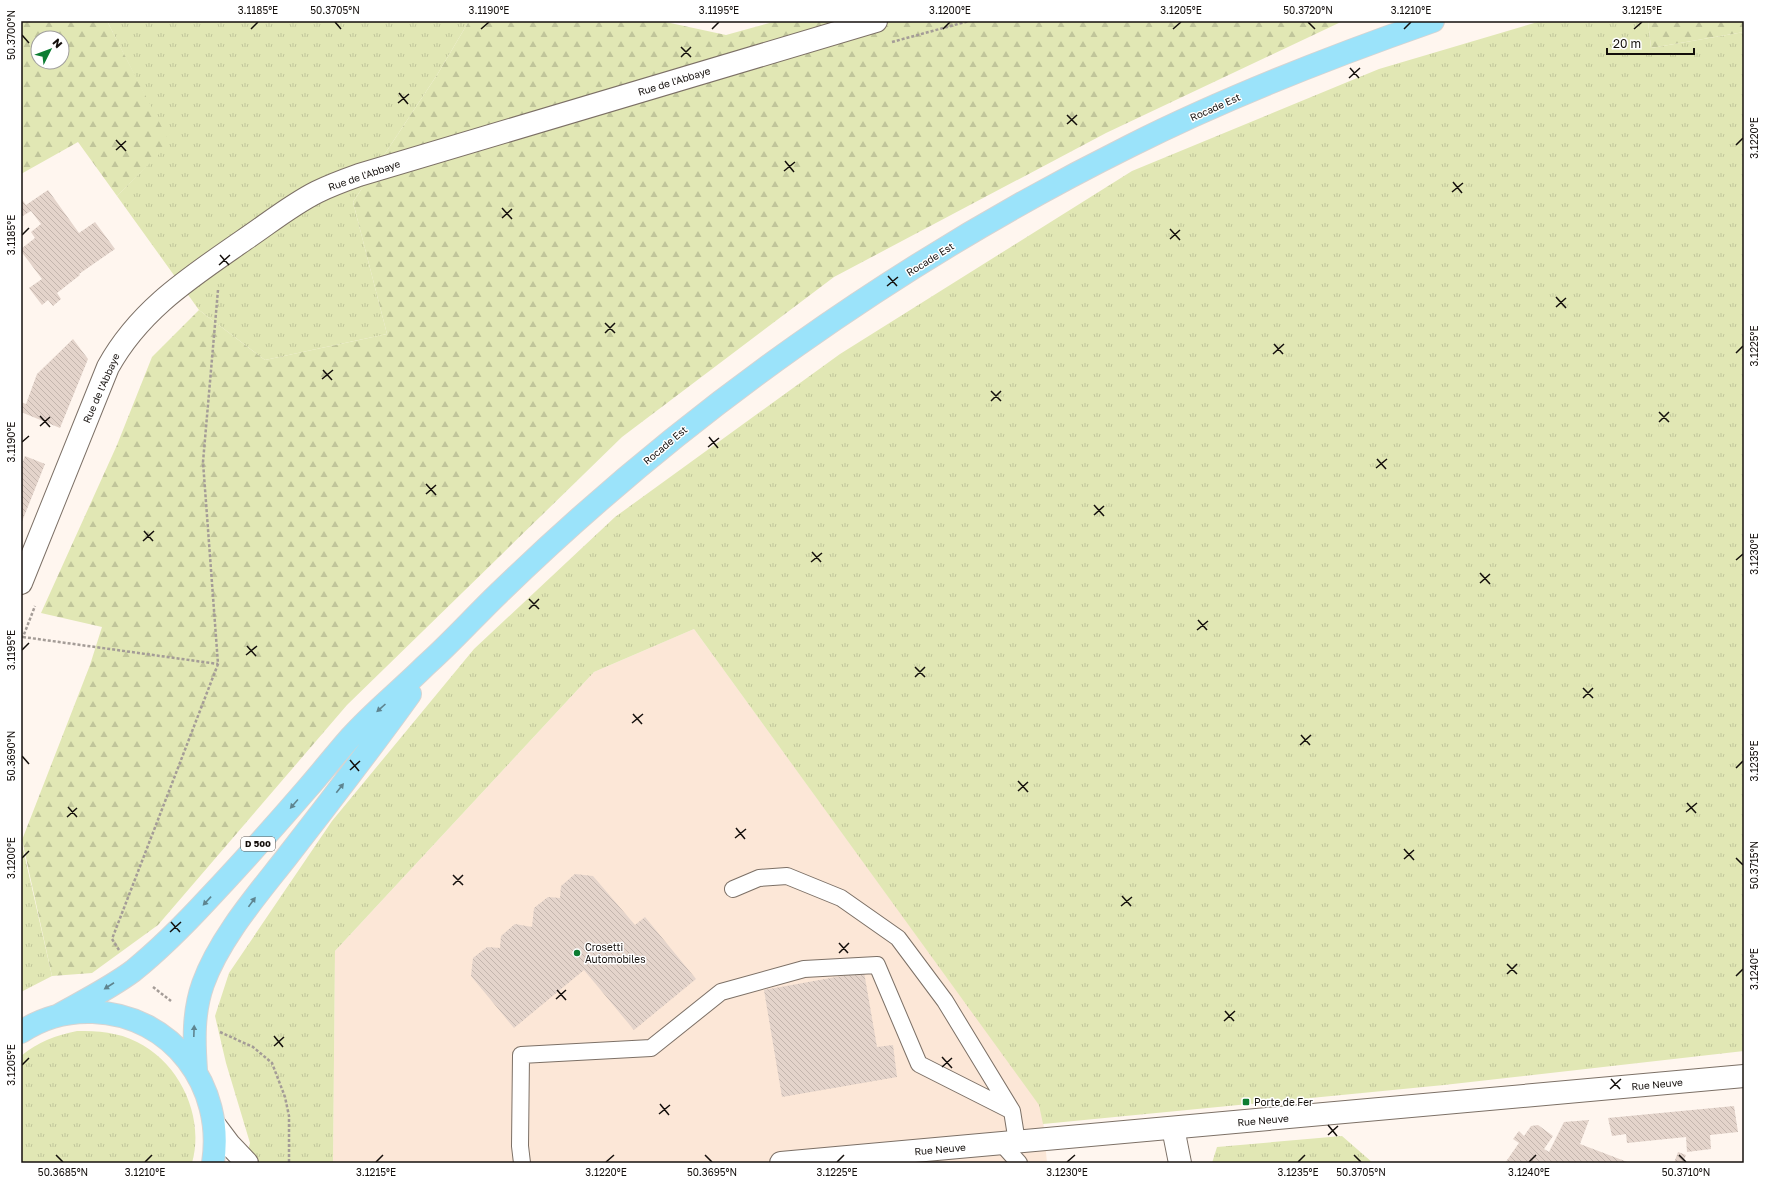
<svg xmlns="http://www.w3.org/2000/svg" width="1765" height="1184" font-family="'Golos Text',sans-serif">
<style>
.built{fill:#fce7d7}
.grass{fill:url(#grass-tufts)}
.forest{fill:url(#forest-firs);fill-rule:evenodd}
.building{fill:url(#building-back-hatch)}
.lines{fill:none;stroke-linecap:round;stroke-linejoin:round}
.service-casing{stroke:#7c7066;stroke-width:18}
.minor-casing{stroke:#7c7066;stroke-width:24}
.tertiary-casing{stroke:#7c7066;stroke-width:24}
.primary-casing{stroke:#d5d4d3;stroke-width:24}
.path{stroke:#a49c97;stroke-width:2.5;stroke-dasharray:3 2;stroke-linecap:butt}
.service{stroke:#fff;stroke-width:16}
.minor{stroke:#fff;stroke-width:22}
.tertiary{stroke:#fff;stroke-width:22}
.primary{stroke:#9be3fa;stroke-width:22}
.oneway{fill:#5e848f}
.ticks{fill:none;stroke:#140f0c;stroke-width:1.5}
.poi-dot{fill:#0c7c31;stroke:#fff;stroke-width:1.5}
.labels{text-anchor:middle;stroke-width:3;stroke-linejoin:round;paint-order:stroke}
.shield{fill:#fff;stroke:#5a5755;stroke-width:1}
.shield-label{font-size:9px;font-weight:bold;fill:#140f0c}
.street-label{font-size:10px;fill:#140f0c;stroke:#fff}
.poi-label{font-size:10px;fill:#140f0c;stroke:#fff;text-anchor:start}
.neatline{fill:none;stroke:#140f0c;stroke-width:1.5}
.ticks-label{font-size:10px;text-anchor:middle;fill:#140f0c}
</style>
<defs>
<pattern id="grass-tufts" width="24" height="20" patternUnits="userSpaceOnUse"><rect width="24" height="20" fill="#e1e7b4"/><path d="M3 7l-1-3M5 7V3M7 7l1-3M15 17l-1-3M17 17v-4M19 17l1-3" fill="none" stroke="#c0c59a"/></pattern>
<pattern id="forest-firs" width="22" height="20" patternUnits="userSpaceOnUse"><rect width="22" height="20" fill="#e1e7b4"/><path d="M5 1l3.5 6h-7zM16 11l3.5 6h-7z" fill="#c0c59a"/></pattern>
<pattern id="building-back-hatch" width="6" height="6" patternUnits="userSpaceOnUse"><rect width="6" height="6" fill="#e4d4cb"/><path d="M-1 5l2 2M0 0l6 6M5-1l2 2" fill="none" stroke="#c3b5ad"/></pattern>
</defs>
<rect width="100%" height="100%" fill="#fff6ef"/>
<path class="built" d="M694,629l348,479 5,55h-714l2,-212 259,-279z"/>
<path class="grass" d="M107,21h362l-32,54 -84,127 34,132 -122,26 -66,-50 -82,-114 52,-53z
M1541,21h107l3,27 93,-16v1019l-300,34 -401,39 -4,-19 -345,-476 -100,43 -259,279 -2,212h-89l6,-20 -24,-80 -11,-47 14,-43 103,-152 142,-172 141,-132 225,-163 292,-183 247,-102z
M21,840l31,136 -31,16z
M77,1031c21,0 41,1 60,11 43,21 68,75 55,121h-171v-107c17,-14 35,-21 56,-25z
M1342,1136l31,27h-161l5,-16z"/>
<path class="forest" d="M21,21h86l63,122 -53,53 -39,-54 -57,32zM38,38h24v24h-24z
M469,21h192l65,14 51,-14h566l-237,112 -272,144 -212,160 -275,268 -189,220 -66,48 -40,3 -30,-136 68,-175 12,-38 -61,-14 76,-168 35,-88 47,-47 66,50 122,-26 -34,-132 84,-127z
M1648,21h96v11l-93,16z"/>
<path class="building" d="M48,190l31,43 16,-11 20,27 -36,25 1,1 -23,18 4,6 -8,7 -5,-6 -6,5 -13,-17 13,-9 -21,-28v-2l14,-11 -4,-6 10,-8 -10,-13 -10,6v-19l5,7z
M73,339l15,20 -28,69 -39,-16v-10l5,2 11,-30z
M25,456l20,8 -24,60v-58z
M575,874l18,2 42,49 10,-8 51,62 -62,51 -50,-60 -70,58 -43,-52 2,-18 14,-11 13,1 1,-12 14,-12 17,3 2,-19 14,-11 12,1 1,-12z
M864,972l13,75 16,-2 4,32 -115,20 -18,-107z
M1734,1106l4,26 -28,3 1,14 -24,3 -1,-15 -59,6 -1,-9 -14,2 -4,-18z
M1589,1120l-9,24 50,19h-125l14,-20 -6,-4 6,-8 5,5 7,-10 7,-1 15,11 -9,13 5,3 15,-30z
M1678,1152l8,3 -3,8h-9z"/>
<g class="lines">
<g class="service-casing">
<path id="service" d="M733,889l26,-11 28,-2 54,22 57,40 47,63 67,110
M1002,1144l17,19
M522,1163l-2,-17 1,-91 130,-7 70,-56 83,-23 73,-4 42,99 93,47 5,31"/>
</g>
<g class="minor-casing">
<path id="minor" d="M21,583l87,-216c32,-58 83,-90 136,-127 24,-16 47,-35 73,-48 14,-7 28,-12 42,-17l517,-154
M1173,1128l7,35"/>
</g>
<g class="tertiary-casing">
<path id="tertiary" d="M214,1124l15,20 18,19
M781,1163l963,-87"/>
</g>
<g class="primary-casing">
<path id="primary" d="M59,1015c25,-14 51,-27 74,-44 27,-22 51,-46 75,-72 33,-35 66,-72 98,-109 15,-17 29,-35 44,-52 23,-26 51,-48 75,-72 26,-23 49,-49 74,-73 184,-179 400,-332 631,-447 97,-49 200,-89 303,-125
M21,1032c21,-14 47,-21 72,-20 80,3 132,75 120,151
M196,1070c-2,-29 -3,-58 7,-86 16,-45 54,-89 83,-126 42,-54 84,-108 124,-164"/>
</g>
<path class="path" d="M892,42l77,-21
M21,636l2,1 12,-31
M23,637l195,27
M119,950l-7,-11 106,-275 -15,-202 15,-172
M153,987l18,14
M220,1032l33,15 19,16 13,34 4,19v47"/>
<use href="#service" class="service"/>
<use href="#minor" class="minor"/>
<use href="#tertiary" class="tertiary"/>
<use href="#primary" class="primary"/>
</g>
<defs><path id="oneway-solid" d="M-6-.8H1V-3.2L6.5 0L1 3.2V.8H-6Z"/></defs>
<g class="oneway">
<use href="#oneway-solid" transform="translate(381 708) rotate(138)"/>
<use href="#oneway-solid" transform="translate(340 788) rotate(-52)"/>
<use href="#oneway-solid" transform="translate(294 804) rotate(131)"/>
<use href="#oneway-solid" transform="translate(207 901) rotate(133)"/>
<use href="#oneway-solid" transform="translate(252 902) rotate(-54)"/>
<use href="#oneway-solid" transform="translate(109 986) rotate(147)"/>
<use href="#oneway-solid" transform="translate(194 1031) rotate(-88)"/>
</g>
<path class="ticks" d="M335,22l6,7M1308,22l7,7M251,29l7,-7M481,29l8,-7M712,29l7,-7M943,29l7,-7M1173,29l8,-7M1404,29l7,-7M1634,29l8,-7M22,35l7,8M681,47l10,10M681,57l10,-10M1350,68l9,10M1349,78l11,-10M399,93l9,11M398,103l11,-9M1067,115l10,10M1067,124l10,-9M116,140l10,11M1736,145l7,-7M116,150l10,-9M785,161l9,11M784,171l11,-9M1453,182l9,11M1452,192l11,-9M502,208l10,11M502,218l10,-9M1170,229l10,11M22,235l7,-7M1170,239l10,-9M220,255l9,10M219,265l11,-10M888,276l9,10M887,286l11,-9M1556,297l10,11M1556,307l10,-9M605,323l10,10M605,333l10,-10M1274,344l9,10M1736,353l7,-7M1273,354l11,-10M323,370l9,10M322,379l11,-9M991,391l10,10M991,401l10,-10M1659,412l10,10M40,416l10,11M1659,422l10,-10M40,426l10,-9M709,437l9,11M22,442l7,-6M708,447l11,-9M1377,459l9,10M1376,468l11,-9M426,484l10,11M426,494l10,-9M1094,505l10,11M1094,515l10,-9M144,531l9,10M143,541l11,-10M812,552l9,10M1736,560l7,-6M811,562l11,-9M1480,573l10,11M1480,583l10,-9M529,599l10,10M529,609l10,-10M1198,620l9,10M1197,630l11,-9M247,646l9,10M22,650l7,-7M246,655l11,-9M915,667l10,10M915,677l10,-10M1583,688l10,10M1583,698l10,-10M633,714l9,10M632,723l11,-9M1301,735l9,10M1300,745l11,-10M22,756l7,8M350,760l9,11M1736,768l7,-7M350,770l10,-9M1018,781l10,11M1018,791l10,-9M1687,803l9,10M68,807l9,10M1686,812l11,-9M67,817l10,-9M736,828l9,11M735,838l11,-9M1404,849l10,11M22,858l7,-7M1736,858l7,7M1404,859l10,-9M453,875l10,10M453,885l10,-10M1122,896l9,10M1121,906l11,-9M171,922l9,10M170,932l11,-10M839,943l9,10M839,953l10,-10M1507,964l10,10M1507,974l10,-10M1736,976l7,-7M557,990l9,10M556,999l10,-9M1225,1011l9,10M1224,1021l11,-10M274,1036l9,11M274,1046l10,-9M942,1057l10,11M22,1065l7,-7M942,1067l10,-9M1611,1079l9,10M1610,1089l11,-10M660,1104l9,11M659,1114l11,-9M1328,1125l9,11M1328,1135l10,-9M56,1155l7,7M705,1155l7,7M1354,1155l7,7M1679,1155l7,7M145,1162l7,-7M376,1162l7,-7M606,1162l8,-7M837,1162l7,-7M1067,1162l8,-7M1298,1162l7,-7M1529,1162l7,-7"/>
<g class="poi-dot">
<circle cx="577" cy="953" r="4"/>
<rect x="1242" y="1098" width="8" height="8" rx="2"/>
</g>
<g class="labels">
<rect class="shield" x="241" y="837" width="34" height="14" rx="3"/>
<g class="shield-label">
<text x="258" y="847">D 500</text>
</g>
<g class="street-label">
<text transform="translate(674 81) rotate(-17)" y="4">Rue de l'Abbaye</text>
<text transform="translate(1215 107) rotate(-24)" y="4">Rocade Est</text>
<text transform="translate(364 175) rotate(-19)" y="4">Rue de l'Abbaye</text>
<text transform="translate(930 259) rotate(-32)" y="4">Rocade Est</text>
<text transform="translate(101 388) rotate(-66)" y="4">Rue de l'Abbaye</text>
<text transform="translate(665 445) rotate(-40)" y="4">Rocade Est</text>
<text transform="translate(1657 1084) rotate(-5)" y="4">Rue Neuve</text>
<text transform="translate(1263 1120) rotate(-5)" y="4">Rue Neuve</text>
<text transform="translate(940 1149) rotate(-5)" y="4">Rue Neuve</text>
</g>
<g class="poi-label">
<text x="585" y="951">Crosetti<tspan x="585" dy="12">Automobiles</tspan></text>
<text x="1254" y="1106">Porte de Fer</text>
</g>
</g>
<rect width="1765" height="1184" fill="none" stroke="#ffffff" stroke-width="44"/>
<g transform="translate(50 50) rotate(48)"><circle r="19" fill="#ffffff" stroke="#a19f9e"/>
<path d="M0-3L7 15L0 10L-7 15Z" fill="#0c7c31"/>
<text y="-6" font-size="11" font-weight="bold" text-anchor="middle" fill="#140f0c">N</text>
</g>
<path d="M1607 48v6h87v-6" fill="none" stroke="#140f0c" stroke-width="2"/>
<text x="1613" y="48" font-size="12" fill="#140f0c" stroke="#ffffff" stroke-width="3" paint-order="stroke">20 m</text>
<rect x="22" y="22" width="1721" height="1140" class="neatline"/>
<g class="ticks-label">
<text x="258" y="14">3.1185°E</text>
<text x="335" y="14">50.3705°N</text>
<text x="489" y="14">3.1190°E</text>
<text x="719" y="14">3.1195°E</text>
<text x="950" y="14">3.1200°E</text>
<text x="1181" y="14">3.1205°E</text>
<text x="1308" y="14">50.3720°N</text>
<text x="1411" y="14">3.1210°E</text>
<text x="1642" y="14">3.1215°E</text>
<text transform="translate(11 35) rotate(-90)" y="4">50.3700°N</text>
<text transform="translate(1754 138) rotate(-90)" y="4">3.1220°E</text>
<text transform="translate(11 235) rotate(-90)" y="4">3.1185°E</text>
<text transform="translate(1754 346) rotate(-90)" y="4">3.1225°E</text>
<text transform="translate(11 442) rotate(-90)" y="4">3.1190°E</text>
<text transform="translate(1754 554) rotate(-90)" y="4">3.1230°E</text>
<text transform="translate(11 650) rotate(-90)" y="4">3.1195°E</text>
<text transform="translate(11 756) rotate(-90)" y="4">50.3690°N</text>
<text transform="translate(1754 761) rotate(-90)" y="4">3.1235°E</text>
<text transform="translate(11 858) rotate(-90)" y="4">3.1200°E</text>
<text transform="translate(1754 865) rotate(-90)" y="4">50.3715°N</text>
<text transform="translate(1754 969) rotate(-90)" y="4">3.1240°E</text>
<text transform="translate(11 1065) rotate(-90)" y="4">3.1205°E</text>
<text x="63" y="1176">50.3685°N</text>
<text x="145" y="1176">3.1210°E</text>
<text x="376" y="1176">3.1215°E</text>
<text x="606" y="1176">3.1220°E</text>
<text x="712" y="1176">50.3695°N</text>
<text x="837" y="1176">3.1225°E</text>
<text x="1067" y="1176">3.1230°E</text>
<text x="1298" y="1176">3.1235°E</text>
<text x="1361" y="1176">50.3705°N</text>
<text x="1529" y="1176">3.1240°E</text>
<text x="1686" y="1176">50.3710°N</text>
</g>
</svg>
